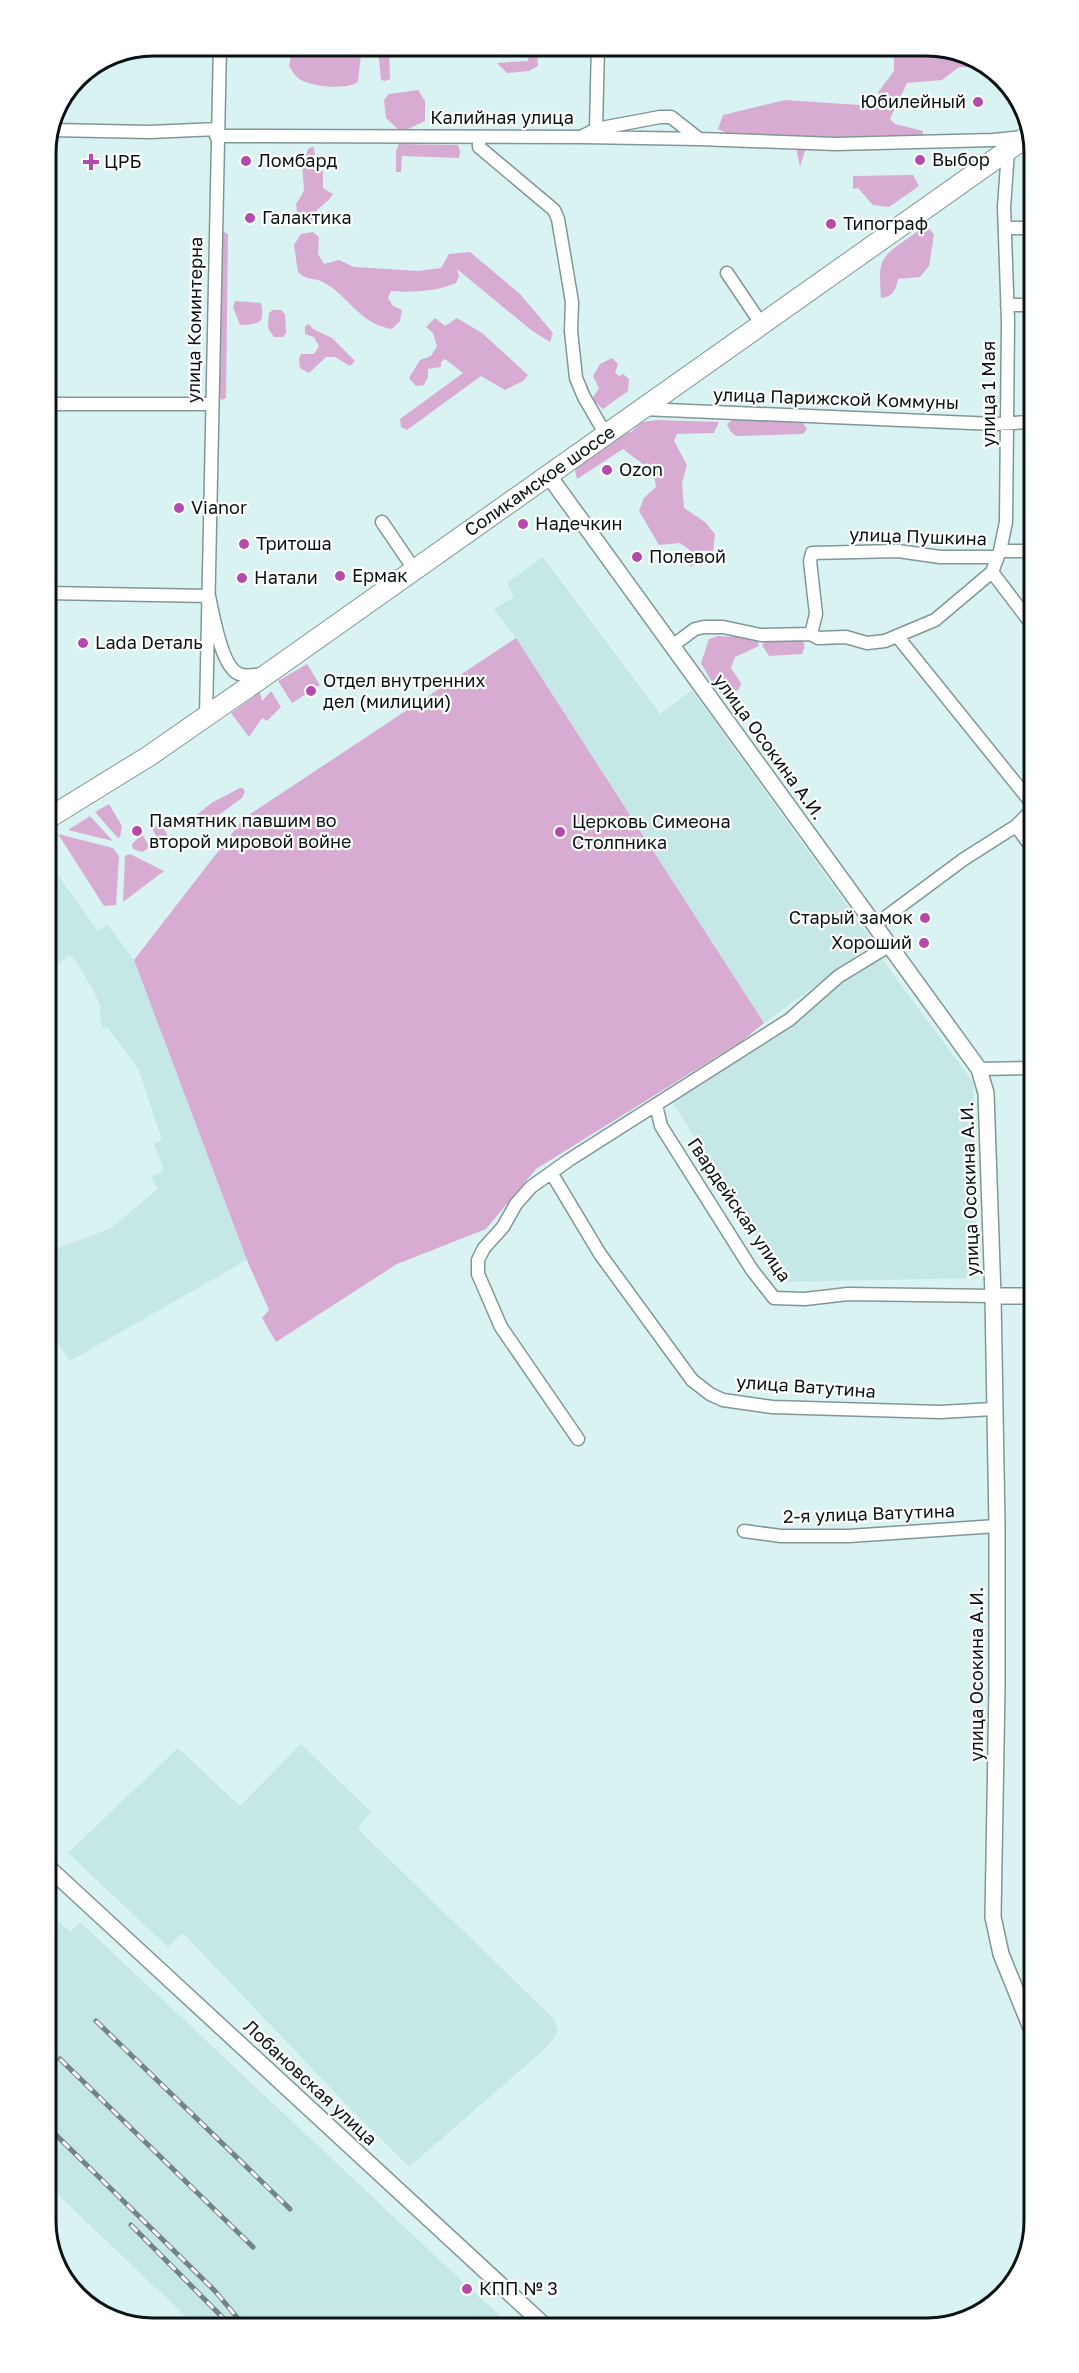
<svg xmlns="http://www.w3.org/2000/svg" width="1079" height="2373" font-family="'Golos Text',sans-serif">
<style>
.built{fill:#c5e8e7}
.green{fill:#d8acd2}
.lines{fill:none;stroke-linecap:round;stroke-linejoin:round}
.minor-casing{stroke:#809797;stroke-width:15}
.tertiary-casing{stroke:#809797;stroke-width:18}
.trunk-casing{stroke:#809797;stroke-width:22}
.minor{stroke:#fff;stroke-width:12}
.tertiary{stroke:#fff;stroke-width:15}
.trunk{stroke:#fff;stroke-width:20}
.rail-casing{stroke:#738484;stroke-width:5}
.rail{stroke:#fff;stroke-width:3;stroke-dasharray:9;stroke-linecap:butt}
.poi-dot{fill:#b44aab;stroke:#fff;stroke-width:2}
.labels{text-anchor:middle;stroke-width:4.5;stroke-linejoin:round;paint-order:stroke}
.poi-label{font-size:18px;fill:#0a1313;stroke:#fff;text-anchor:start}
.street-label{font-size:18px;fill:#0a1313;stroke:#fff}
.rim{fill:none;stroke:#0a1313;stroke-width:3}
</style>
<rect width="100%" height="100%" fill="#d9f2f2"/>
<path class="built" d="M543,557l117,157 32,-24 182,253 -110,80 -248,-385 -22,-29 20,-12 -7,-14z
M54,870l44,61 9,-7 27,36 113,300 -177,101 -22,-33v-76l3,-4 3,2 57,-22 47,-39 -7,-12 13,-7 -10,-26 8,-4 -23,-70 -31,-42 -6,-1 -3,-17 2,-1 -7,-18 -19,-31 -5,-5 -14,11 -9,-12v-79z
M876,951l97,131 4,196 -194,4 -114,-186z
M301,1744l70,68 -13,15 3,5 193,187 4,11 -5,10 -14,14 -130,113 -67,-67 -159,-167 -15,14 -100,-94 110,-105 62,58z
M50,1914l20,18 10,-10 384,361 3,-2 7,8 -1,2 37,34 -313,2 -146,-139z"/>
<path class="green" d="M351,45h11l-4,37c-13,8 -43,5 -57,-2 -5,-2 -9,-10 -12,-14l2,-11 57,2z
M375,45l14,2 1,32 -5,2 -4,-1 -3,-32z
M899,45h35l58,22h-33l-17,13 -35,3 -17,36 5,5 28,7v4l-6,4 -111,-3 -1,15 -5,16 -4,-19 -62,-5 -9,-11 -7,-3 5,-14 62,-15 90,6 4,-15 15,-20v-23z
M530,47l4,1 3,4 1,14 -9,5 -22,2 -10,-10 31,-2z
M418,90l7,11v20l-17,8 -9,1 -13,-12 -2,-18 5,-6z
M399,144l59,1 2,6 -1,7 -57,-2 -1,16h-5v-21z
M314,147l2,24h7v17l10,6c-8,13 -17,11 -21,27l-7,1 -7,-4 -2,-14 8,-13 -2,-29 7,-14z
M913,175l6,11 -30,21 -16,-2 -15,-17 -5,1v-13z
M927,227l7,7 -5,32 -9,11 -22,2c-3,12 -4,17 -17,19 -2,-35 -4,-39 26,-59 8,-5 10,-9 20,-12z
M224,232l4,2 -2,164 -4,2 -5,-5 4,-161z
M313,232l6,5 -1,17 6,10 15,-4 15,7 64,4 23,-3 8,-14 21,-2 50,42 33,39 -3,9 -19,-12 -74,-61 2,7 -3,7c-19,8 -44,10 -65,8l-3,7 5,8 9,4 -2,11 -8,8c-33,-5 -43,-33 -69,-47 -10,-5 -14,0 -25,-10l-4,-27 7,-11z
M235,301l26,2c4,21 -1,21 -21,22l-7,-18z
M273,310h8l4,4 1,19 -3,4h-9l-6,-9 1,-15z
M435,318l10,8 12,-8 25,15 46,42 -5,6 -18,9 -24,-14 -74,54 -6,-3 -1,-8 63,-46 -18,-14 -4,3v5l-13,2v8l-4,8 -8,1 -7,-8 11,-18 11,-4 6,-10 -4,-13 -7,-6z
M309,324l4,5 19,9 23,23 -5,5 -15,-9h-9l-17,16 -9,-5 -1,-10 2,-4h13l5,-8 -5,-9 -9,-3v-8z
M612,358l6,6 -3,9 4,3 4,-2 6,5 -1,12 -25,18 -11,-10 7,-11 -6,-12 7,-12z
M657,420l62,2 -5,11 -37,1 -3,7 13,24 -5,18 2,25 21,14 10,12 -2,18 -10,-2 -1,9 -12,8 1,-16 -11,-8 -21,2 -20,-34 5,-13 12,-11c0,-18 -20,-27 -33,-38l-46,30 -2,-10 48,-36 8,-1 11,-10z
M732,420h69l6,9 -4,5 -67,2 -6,-5 -3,-7z
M718,636l39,2 2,8 -24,11 -4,11 10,15 -2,6 -12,8 -11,-8 -15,-26 8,-24z
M800,637c6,6 5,10 2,17l-33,2 -7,-11 5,-6c12,-1 21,2 33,-2z
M516,638l248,385 -22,18 -206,128 -50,60 -89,35 -121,78 -14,-24 7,-8 -22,-50 -113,-300 110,-142z
M307,664l13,21 -28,18 -14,-22z
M271,691l10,16 -14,14 -5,-3 -13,19 -18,-24 29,-21 2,9z
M240,788h3l2,4 -3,6 -43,31 -6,-4 1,-8 19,-15z
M109,804l13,22 -2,11 -2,1 -23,-26z
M90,816l23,25 -45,-11z
M161,823l7,13 -26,16 -9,-3 -1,-5 10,-10 7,12 9,-6 -6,-12z
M58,834l55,14 6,8 -3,49 -12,1z
M130,854l34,17 -41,31 2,-46z"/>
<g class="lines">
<g class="minor-casing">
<path id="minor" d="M596,129l2,-84
M52,130l98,2 67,-3
M216,136l365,1 15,-8 64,-12h11l28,22 137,5 157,-4 31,-3
M479,137v10l75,63 4,9 14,83 -1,29 5,47 8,19 22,38
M583,137l116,2
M1005,228h23
M727,273l35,52
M1007,305h22
M46,404h165
M643,409l352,15 34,-2
M382,522l32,47
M1000,551h29
M992,572l8,-21 6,-29 2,-201 -4,-114 4,-56
M992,572l38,50
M46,593l163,3c4,18 12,71 30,78 8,3 15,1 23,0
M811,634l7,4 28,-1 21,6 18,-2 50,-21 57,-48
M897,636l133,165
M672,646l23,-17 9,-2h19l38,8 50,-1 5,-20 -6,-53 2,-8 86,-2 42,6h57
M206,716l14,-671
M1016,826l14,19
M875,925l89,-66 52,-33 14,-14
M979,1069l52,-1
M656,1105l5,21 91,144 22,28 31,1 43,-5 145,2
M552,1174l48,80 92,126 18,14 13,6 49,7 168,5 53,-3
M578,1439l-77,-112 -23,-53v-14l6,-12 19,-21 13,-23 15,-17 38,-27 220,-140 50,-44 51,-31
M744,1531l37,5h68l148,-10"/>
</g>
<g class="tertiary-casing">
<path id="tertiary" d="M549,476l430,593 7,24 7,203 4,230v161l-4,230 8,37 32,79
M993,1296h38
M50,1869l494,456"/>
</g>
<g class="trunk-casing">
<path id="trunk" d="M47,819l102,-63 121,-84 758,-536"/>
</g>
<use href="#minor" class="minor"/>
<use href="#tertiary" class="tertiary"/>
<use href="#trunk" class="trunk"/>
<g class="rail-casing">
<path id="rail" d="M96,2021l194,188
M60,2059l193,188
M50,2129l165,162 30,36
M131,2225l101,102"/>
</g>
<use href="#rail" class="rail"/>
</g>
<g class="poi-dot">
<circle cx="978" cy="102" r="6"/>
<circle cx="920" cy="160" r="6"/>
<circle cx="246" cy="161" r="6"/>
<path d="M88 153h6v6h6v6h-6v6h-6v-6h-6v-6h6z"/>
<circle cx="250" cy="218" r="6"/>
<circle cx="831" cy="224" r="6"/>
<circle cx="607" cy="470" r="6"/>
<circle cx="179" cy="508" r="6"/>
<circle cx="523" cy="524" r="6"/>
<circle cx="244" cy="544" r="6"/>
<circle cx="637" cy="557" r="6"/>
<circle cx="340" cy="576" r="6"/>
<circle cx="242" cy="578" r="6"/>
<circle cx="83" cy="643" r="6"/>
<circle cx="311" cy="691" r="6"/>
<circle cx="137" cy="831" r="6"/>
<circle cx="560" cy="832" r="6"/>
<circle cx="925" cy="918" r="6"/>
<circle cx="924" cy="943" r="6"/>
<circle cx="467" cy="2289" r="6"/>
</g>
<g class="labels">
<g class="poi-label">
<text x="966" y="108" text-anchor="end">Юбилейный</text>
<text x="932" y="166">Выбор</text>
<text x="258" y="167">Ломбард</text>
<text x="104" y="168">ЦРБ</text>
<text x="262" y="224">Галактика</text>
<text x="843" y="230">Типограф</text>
<text x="619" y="476">Ozon</text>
<text x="191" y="514">Vianor</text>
<text x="535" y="530">Надечкин</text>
<text x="256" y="550">Тритоша</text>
<text x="649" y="563">Полевой</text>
<text x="352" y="582">Ермак</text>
<text x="254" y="584">Натали</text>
<text x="95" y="649">Lada Dеталь</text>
<text x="323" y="687">Отдел внутренних<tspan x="323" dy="21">дел (милиции)</tspan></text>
<text x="149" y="827">Памятник павшим во<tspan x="149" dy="21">второй мировой войне</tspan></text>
<text x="572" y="828">Церковь Симеона<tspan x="572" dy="21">Столпника</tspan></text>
<text x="913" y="924" text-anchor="end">Старый замок</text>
<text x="912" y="949" text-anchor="end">Хороший</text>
<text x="479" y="2295">КПП № 3</text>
</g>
<g class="street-label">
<text x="502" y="124">Калийная улица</text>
<text transform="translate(195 320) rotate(-89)" y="6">улица Коминтерна</text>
<text transform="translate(989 394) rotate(-90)" y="6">улица 1 Мая</text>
<text transform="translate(836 399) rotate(2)" y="6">улица Парижской Коммуны</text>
<text transform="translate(540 481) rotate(-35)" y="6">Соликамское шоссе</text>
<text transform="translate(918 537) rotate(2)" y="6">улица Пушкина</text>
<text transform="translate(769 747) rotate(54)" y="6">улица Осокина А.И.</text>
<text transform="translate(970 1189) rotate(-92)" y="6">улица Осокина А.И.</text>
<text transform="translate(739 1210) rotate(56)" y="6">Гвардейская улица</text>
<text transform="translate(806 1387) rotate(4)" y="6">улица Ватутина</text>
<text transform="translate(869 1514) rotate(-2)" y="6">2-я улица Ватутина</text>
<text transform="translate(977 1674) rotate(-90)" y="6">улица Осокина А.И.</text>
<text transform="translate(310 2083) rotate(43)" y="6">Лобановская улица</text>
</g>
</g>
<path d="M0 0H1079V2373H0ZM153 56H927A97 97 0 0 1 1024 153V2221A97 97 0 0 1 927 2318H153A97 97 0 0 1 56 2221V153A97 97 0 0 1 153 56Z" fill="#fff" fill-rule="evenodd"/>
<path class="rim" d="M153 56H927A97 97 0 0 1 1024 153V2221A97 97 0 0 1 927 2318H153A97 97 0 0 1 56 2221V153A97 97 0 0 1 153 56Z"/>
</svg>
